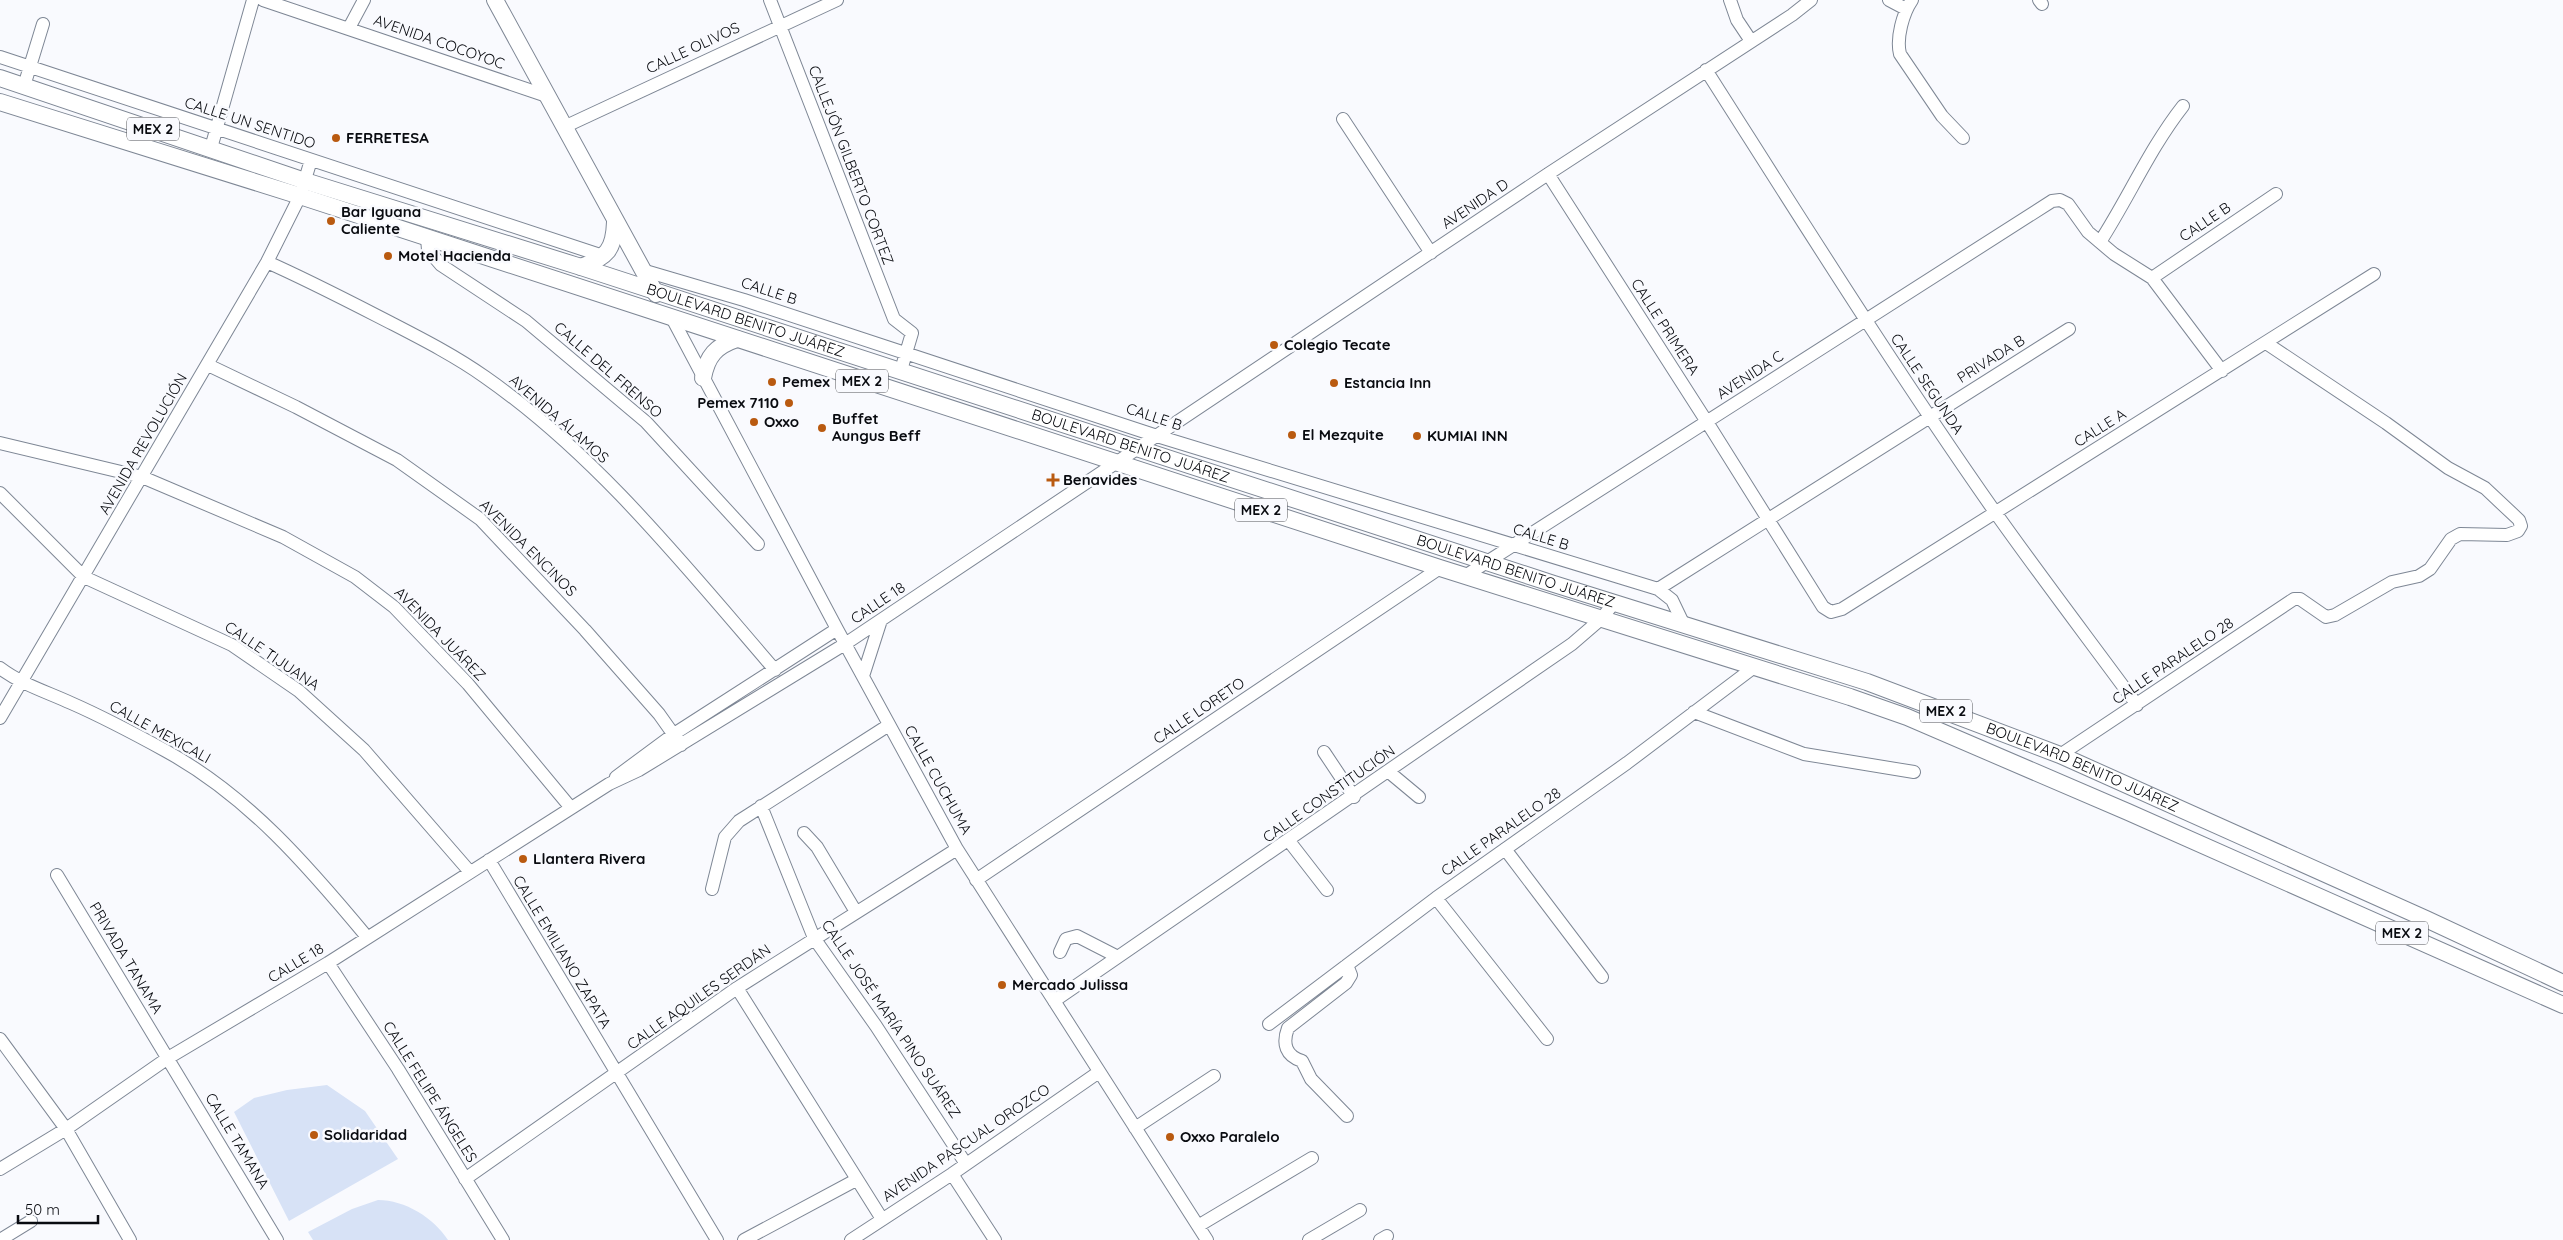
<svg xmlns="http://www.w3.org/2000/svg" width="2563" height="1240" font-family="Quicksand,sans-serif">
<style>
.park{fill:#d7e2f6}
.lines{fill:none;stroke-linecap:round;stroke-linejoin:round}
.minor-casing{stroke:#7e8795;stroke-width:14}
.major-casing{stroke:#7e8795;stroke-width:18}
.minor{stroke:#fff;stroke-width:12}
.major{stroke:#fff;stroke-width:16}
.poi-dot{fill:#b95a10;stroke:#f9fafe;stroke-width:2}
.labels{text-anchor:middle;stroke-width:5;stroke-linejoin:round;paint-order:stroke}
.shield{fill:#f9fafe;stroke:#515357;stroke-width:1}
.shield-label{font-size:14px;font-weight:bold;fill:#090b10}
.street-label{font-size:15px;fill:#090b10;stroke:#f9fafe}
.poi-label{font-size:15px;font-weight:bold;fill:#090b10;stroke:#f9fafe;text-anchor:start}
</style>
<rect width="100%" height="100%" fill="#f9fafe"/>
<path class="park" d="M327,1085l38,26 33,48 -109,62 -55,-109 20,-14 33,-8z
M378,1200c27,0 56,18 70,40h-135l-5,-8 44,-23z"/>
<g class="lines">
<g class="minor-casing">
<path id="minor" d="M263,0l284,96
M770,0l124,319 18,14 -11,37
M1730,0l7,20 14,21
M1889,0l17,9
M1912,0c-9,13 -16,38 -12,54l42,62 21,22
M2039,0l3,4
M349,28l15,-28
M0,57l603,199
M1706,70c95,149 188,298 289,442 46,65 95,129 142,193
M24,86l19,-62
M1343,119l88,134
M564,127l273,-127
M211,148l42,-148
M1548,174l159,248 116,185 8,5 11,-3 532,-335
M427,238l1,12 13,15 85,56 120,101 112,122
M2100,242c29,-45 50,-94 83,-136
M267,262c43,19 85,41 126,62 31,16 64,33 92,53 113,79 201,190 290,293
M642,270l102,30 413,136 501,153 14,11 12,25
M2152,278l124,-84
M672,318l165,311 120,220 250,391
M208,365l88,42 101,53 83,59 105,111 74,84 22,31
M0,443l142,34 141,60 72,40 39,30 74,77 103,124
M0,493l84,84 148,68 67,46 65,59 106,122
M1465,576l587,-375 8,-1 8,4 20,28 26,22 38,24 70,93
M1658,589l411,-260
M0,668c21,16 47,24 71,35 32,14 64,31 95,48 82,45 142,115 201,186
M863,676l18,-56
M1694,712l110,42 110,18
M0,718l267,-456 33,-66 11,-36
M1324,752l30,45
M2060,755l234,-156h6l26,18 9,-2 57,-33 27,-6 11,-7 21,-30 9,-5 47,1 11,-4 3,-5 -2,-6 -34,-32 -37,-20 -62,-45 -120,-80
M1389,772l30,25
M616,777l58,-43 163,-105
M761,806l53,132 62,88 90,138
M804,833l13,14 39,65
M1289,841l38,49
M1505,849l97,128
M489,860l228,380
M57,875l220,365
M976,880l464,-312
M712,889l13,-52 14,-16 150,-96
M1436,898l111,141
M1060,952l6,-13 11,-3 41,21
M328,963l70,106 105,171
M1347,965l4,10 -5,8 -58,45c-6,16 -2,28 14,33l9,18 36,37
M737,988l145,231
M1054,1001l518,-357 29,-25 13,-16
M1269,1024l167,-126 191,-135 126,-95
M0,1039l66,90 64,111
M1135,1128l79,-52
M0,1169l66,-40 102,-71 160,-95 281,-179 30,-14 206,-126 703,-470 244,-159 19,-15
M952,1174l43,66
M465,1179l272,-191 220,-139
M1198,1226l114,-68
M0,1240l31,-19
M744,1240l112,-60
M851,1240l101,-66 147,-102
M1309,1240l51,-30
M1380,1240l7,-4"/>
</g>
<g class="major-casing">
<g id="major">
<path d="M495,0l161,294"/>
<path id="s1" d="M0,78l305,103 276,86 973,317 313,98 193,73 366,164 137,64"/>
<path d="M0,102l300,94 1140,372 410,129 57,20 221,95 435,193"/>
<path d="M581,267c26,-10 33,-17 34,-45"/>
<path d="M703,378c4,-22 13,-32 34,-39"/>
</g>
</g>
<use href="#minor" class="minor"/>
<use href="#major" class="major"/>
</g>
<g class="poi-dot">
<circle cx="336" cy="138" r="5"/>
<circle cx="331" cy="221" r="5"/>
<circle cx="388" cy="256" r="5"/>
<circle cx="1274" cy="345" r="5"/>
<circle cx="772" cy="382" r="5"/>
<circle cx="1334" cy="383" r="5"/>
<circle cx="789" cy="403" r="5"/>
<circle cx="754" cy="422" r="5"/>
<circle cx="822" cy="428" r="5"/>
<circle cx="1292" cy="435" r="5"/>
<circle cx="1417" cy="436" r="5"/>
<path d="M1050.5 472.5h5v5h5v5h-5v5h-5v-5h-5v-5h5z"/>
<circle cx="523" cy="859" r="5"/>
<circle cx="1002" cy="985" r="5"/>
<circle cx="314" cy="1135" r="5"/>
<circle cx="1170" cy="1137" r="5"/>
</g>
<g class="labels">
<g class="shield">
<rect x="127" y="117.5" width="52" height="23" rx="4"/>
<rect x="836" y="369.5" width="52" height="23" rx="4"/>
<rect x="1235" y="498.5" width="52" height="23" rx="4"/>
<rect x="1920" y="699.5" width="52" height="23" rx="4"/>
<rect x="2376" y="921.5" width="52" height="23" rx="4"/>
</g>
<g class="shield-label">
<text x="153" y="134">MEX 2</text>
<text x="862" y="386">MEX 2</text>
<text x="1261" y="515">MEX 2</text>
<text x="1946" y="716">MEX 2</text>
<text x="2402" y="938">MEX 2</text>
</g>
<g class="street-label">
<text transform="translate(439 42) rotate(19)" y="5">AVENIDA COCOYOC</text>
<text transform="translate(693 48) rotate(-25)" y="5">CALLE OLIVOS</text>
<text transform="translate(250 123) rotate(18)" y="5">CALLE UN SENTIDO</text>
<text transform="translate(851 165) rotate(69)" y="5">CALLEJÓN GILBERTO CORTEZ</text>
<text transform="translate(1475 204) rotate(-34)" y="5">AVENIDA D</text>
<text transform="translate(2205 222) rotate(-34)" y="5">CALLE B</text>
<text transform="translate(769 291) rotate(18)" y="5">CALLE B</text>
<text dy="5" stroke="none"><textPath href="#s1" startOffset="784">BOULEVARD BENITO JUÁREZ</textPath></text>
<text transform="translate(1665 327) rotate(57)" y="5">CALLE PRIMERA</text>
<text transform="translate(1991 359) rotate(-32)" y="5">PRIVADA B</text>
<text transform="translate(608 370) rotate(41)" y="5">CALLE DEL FRENSO</text>
<text transform="translate(1750 375) rotate(-33)" y="5">AVENIDA C</text>
<text transform="translate(1927 384) rotate(56)" y="5">CALLE SEGUNDA</text>
<text transform="translate(1154 417) rotate(18)" y="5">CALLE B</text>
<text transform="translate(559 419) rotate(41)" y="5">AVENIDA ÁLAMOS</text>
<text transform="translate(2100 428) rotate(-32)" y="5">CALLE A</text>
<text transform="translate(143 444) rotate(-60)" y="5">AVENIDA REVOLUCIÓN</text>
<text dy="5" stroke="none"><textPath href="#s1" startOffset="1189">BOULEVARD BENITO JUÁREZ</textPath></text>
<text transform="translate(1541 537) rotate(17)" y="5">CALLE B</text>
<text transform="translate(528 548) rotate(45)" y="5">AVENIDA ENCINOS</text>
<text dy="5" stroke="none"><textPath href="#s1" startOffset="1594">BOULEVARD BENITO JUÁREZ</textPath></text>
<text transform="translate(878 603) rotate(-34)" y="5">CALLE 18</text>
<text transform="translate(440 634) rotate(46)" y="5">AVENIDA JUÁREZ</text>
<text transform="translate(272 656) rotate(34)" y="5">CALLE TIJUANA</text>
<text transform="translate(2173 661) rotate(-34)" y="5">CALLE PARALELO 28</text>
<text transform="translate(1199 711) rotate(-34)" y="5">CALLE LORETO</text>
<text transform="translate(160 732) rotate(29)" y="5">CALLE MEXICALI</text>
<text dy="5" stroke="none"><textPath href="#s1" startOffset="2194">BOULEVARD BENITO JUÁREZ</textPath></text>
<text transform="translate(938 780) rotate(61)" y="5">CALLE CUCHUMA</text>
<text transform="translate(1329 794) rotate(-35)" y="5">CALLE CONSTITUCIÓN</text>
<text transform="translate(1501 832) rotate(-35)" y="5">CALLE PARALELO 28</text>
<text transform="translate(562 952) rotate(59)" y="5">CALLE EMILIANO ZAPATA</text>
<text transform="translate(126 958) rotate(59)" y="5">PRIVADA TANAMA</text>
<text transform="translate(296 963) rotate(-31)" y="5">CALLE 18</text>
<text transform="translate(699 997) rotate(-35)" y="5">CALLE AQUILES SERDÁN</text>
<text transform="translate(891 1019) rotate(56)" y="5">CALLE JOSÉ MARÍA PINO SUÁREZ</text>
<text transform="translate(430 1092) rotate(58)" y="5">CALLE FELIPE ÁNGELES</text>
<text transform="translate(237 1141) rotate(59)" y="5">CALLE TAMANA</text>
<text transform="translate(966 1143) rotate(-34)" y="5">AVENIDA PASCUAL OROZCO</text>
</g>
<g class="poi-label">
<text x="346" y="143">FERRETESA</text>
<text x="341" y="217">Bar Iguana<tspan x="341" dy="17">Caliente</tspan></text>
<text x="398" y="261">Motel Hacienda</text>
<text x="1284" y="350">Colegio Tecate</text>
<text x="782" y="387">Pemex</text>
<text x="1344" y="388">Estancia Inn</text>
<text x="779" y="408" text-anchor="end">Pemex 7110</text>
<text x="832" y="424">Buffet<tspan x="832" dy="17">Aungus Beff</tspan></text>
<text x="764" y="427">Oxxo</text>
<text x="1302" y="440">El Mezquite</text>
<text x="1427" y="441">KUMIAI INN</text>
<text x="1063" y="485">Benavides</text>
<text x="533" y="864">Llantera Rivera</text>
<text x="1012" y="990">Mercado Julissa</text>
<text x="324" y="1140">Solidaridad</text>
<text x="1180" y="1142">Oxxo Paralelo</text>
</g>
</g>
<path d="M18 1215v8h80v-8" fill="none" stroke="#090b10" stroke-width="2.5"/>
<text x="25" y="1215" font-size="15" fill="#090b10" stroke="#f9fafe" stroke-width="4" paint-order="stroke">50 m</text>
</svg>
